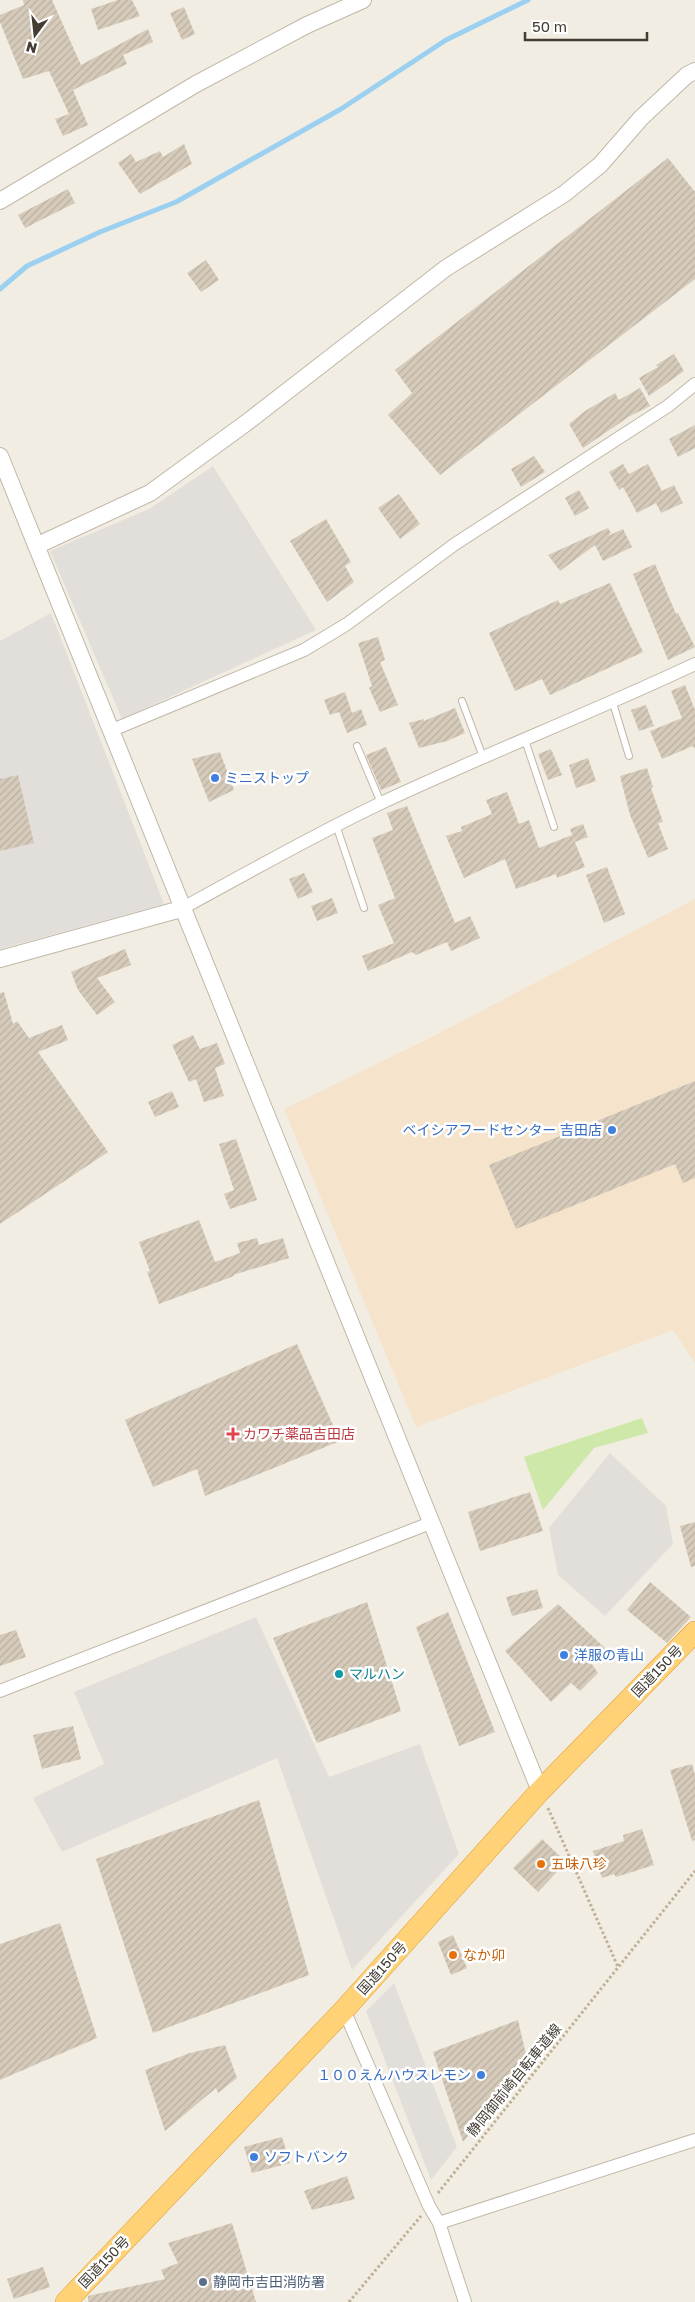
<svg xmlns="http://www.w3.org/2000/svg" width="695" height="2302" font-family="'Golos Text','Noto Sans JP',sans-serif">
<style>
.commercial{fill:#f5e3cc}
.green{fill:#cde8a9}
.parking{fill:#e2dfdb}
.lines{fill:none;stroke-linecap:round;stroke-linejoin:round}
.stream{stroke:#9cd0f1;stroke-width:5}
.building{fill:url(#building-hatch)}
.service-casing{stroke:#c0b7a8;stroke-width:8}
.minor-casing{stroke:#c0b7a8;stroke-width:14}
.tertiary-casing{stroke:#c0b7a8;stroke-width:18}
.trunk-casing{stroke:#e09b2e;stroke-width:22}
.path{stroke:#bfb096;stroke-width:3;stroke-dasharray:2.5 2.5;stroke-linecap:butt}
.service{stroke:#fff;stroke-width:6}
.minor{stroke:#fff;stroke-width:12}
.tertiary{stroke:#fff;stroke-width:16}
.trunk{stroke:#ffd277;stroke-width:21}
.shop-dot{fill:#3f7fe0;stroke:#fff;stroke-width:2}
.health-dot{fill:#e0444e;stroke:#fff;stroke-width:2}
.culture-dot{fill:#0f9aa8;stroke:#fff;stroke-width:2}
.food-dot{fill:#e8710a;stroke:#fff;stroke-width:2}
.service-dot{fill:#5c6f8a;stroke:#fff;stroke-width:2}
.labels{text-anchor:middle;stroke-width:5;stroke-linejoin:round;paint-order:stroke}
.shop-label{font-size:14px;fill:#366cbe;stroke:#fff;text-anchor:start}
.health-label{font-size:14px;fill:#be3a42;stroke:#fff;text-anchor:start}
.street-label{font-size:14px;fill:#433c33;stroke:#fff}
.culture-label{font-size:14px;fill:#0d838f;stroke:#fff;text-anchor:start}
.food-label{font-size:14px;fill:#c56008;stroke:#fff;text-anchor:start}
.service-label{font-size:14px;fill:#4e5e75;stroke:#fff;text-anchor:start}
</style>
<defs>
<pattern id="building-hatch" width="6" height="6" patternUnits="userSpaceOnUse" patternTransform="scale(1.25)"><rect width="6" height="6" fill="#d6cbbb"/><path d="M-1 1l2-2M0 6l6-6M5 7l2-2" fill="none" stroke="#b9afa1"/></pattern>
</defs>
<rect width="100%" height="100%" fill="#f2ede2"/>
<path class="commercial" d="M695,899v464l-22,-33 -257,97 -132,-318 148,-72z"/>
<path class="green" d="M642,1418l6,15 -54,15 -51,62 -19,-53z"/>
<path class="parking" d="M213,466l103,164 -194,89 -72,-168 99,-42z
M51,613l113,291 -164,45v-308z
M610,1453l56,53 7,38 -68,72 -47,-41 -9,-47z
M256,1617l73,160 91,-33 39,110 -107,116 -75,-212 -215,94 -29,-54 71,-34 -30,-72z
M394,1983l63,164 -26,33 -65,-169z"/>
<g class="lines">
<path class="stream" d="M0,289l27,-23 73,-34 76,-30 165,-93 105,-69 82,-40"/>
</g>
<path class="building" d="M23,0h29l29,65 67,-36 5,13 -30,13 4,9 -54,26 15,35 -25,11 -8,-17 14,-5 -20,-43 -26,8 -23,-57v-7l24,-10z
M118,0h14l8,16 -42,14 -7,-21z
M184,7l11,27 -13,6 -12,-27z
M184,144l8,20 -52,30 -22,-31 13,-9 5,8 24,-11 3,6z
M668,158l27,34v87l-255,196 -52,-60 24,-22 -17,-23z
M68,189l7,14 -50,25 -7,-13z
M206,260l13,20 -18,12 -14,-19z
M674,354l10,17 -35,25 -10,-18 19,-11 -2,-2z
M640,388l10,18 -20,10 -47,32 -14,-24 16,-13 30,-18 4,7z
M695,425v23l-17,9 -9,-18z
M534,456l11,16 -24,15 -10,-18z
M623,464l6,10 19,-10 14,27 12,-6 9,18 -22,10 -5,-10 -19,10 -14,-26 -4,3 -10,-18z
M579,490l10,18 -14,8 -10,-18z
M399,494l21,30 -20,15 -22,-31z
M326,519l25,43 -6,4 9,16 -27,20 -37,-61z
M608,528l3,5 -3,3 15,-7 9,18 -29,14 -8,-16 -35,26 -12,-16z
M655,564l21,50 2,-1 17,34 -27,13 -35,-86z
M610,583l33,69 -93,43 -8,-16 -27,12 -26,-58 69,-33 2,4z
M378,637l7,23 -5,2 18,43 -18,7 -11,-24 3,-2 -14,-43z
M685,685l10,25v39l-2,-3 -31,13 -12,-28 32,-13 -11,-27z
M345,692l7,21 9,-4 6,16 -20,8 -8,-21 -9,3 -6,-15z
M646,705l8,21 -15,5 -8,-21z
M455,708l10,25 -18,8 -28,7 -10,-25 15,-4v2z
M386,747l15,35 -20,8 -15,-35z
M551,749l11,26 -14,5 -10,-26z
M220,752l14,38 -25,12 -17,-43z
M588,758l8,23 -20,7 -7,-23z
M647,768l6,19 -2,1 12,34 -5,1 10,26 -20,9 -18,-43 -10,-39z
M18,775l16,68 -34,8v-72z
M507,792l12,32 10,-4 10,28 33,-13 13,32 -28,11 -1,-4 -40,15 -11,-30 -41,19 -18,-42 16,-5 -1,-4 31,-13 -6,-14z
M407,806l48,117 15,-7 10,22 -29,13 -4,-9 -31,13 -4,-3 -44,19 -6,-15 32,-13 -16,-38 17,-7 -23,-60 21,-8 -6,-17z
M583,824l5,13 -13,5 -5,-13z
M607,867l18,47 -21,9 -18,-48z
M304,873l9,19 -15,7 -9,-20z
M332,898l6,15 -21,8 -6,-15z
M125,949l6,16 -34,13 18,24 -18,13 -19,-25 -7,-18z
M4,992l9,32 4,-3 12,17 33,-13 6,15 -30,12 70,100 -108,72v-231z
M193,1035l7,14 17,-6 8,21 -10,4 9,28 -20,6 -8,-23 -7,3 -17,-37z
M695,1081v97l-12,5 -8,-19 -159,65 -27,-64z
M172,1091l7,16 -24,10 -7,-15z
M236,1139l21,61 -27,9 -6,-15 10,-4 -15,-46z
M199,1220l16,42 25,-9 -3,-10 20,-5 2,7 24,-7 6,20 -56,17 1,1 -75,28 -12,-32 3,-1 -11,-29z
M297,1344l43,97 -135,55 -8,-27 -44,18 -28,-67z
M530,1492l13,39 -63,20 -12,-39z
M695,1522v44l-4,1 -11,-41z
M650,1582l41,35 -24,26 -40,-33z
M537,1589l6,19 -31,8 -6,-19z
M367,1602l34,109 -84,32 -44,-105z
M558,1604l48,45 -15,14 7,10 -18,18 -9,-8 -20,19 -46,-51z
M448,1612l47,120 -36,14 -43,-119z
M16,1630l10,27 -26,9v-31z
M73,1726l8,33 -39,10 -9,-34z
M692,1764l3,11v65l-3,1 -22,-71z
M259,1800l50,175 -156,58 -57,-174z
M642,1829l12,36 -38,12 -2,-3 -12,4 -9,-27 31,-10 -1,-6z
M542,1839l24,23 -28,30 -25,-24z
M60,1923l37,115 -97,42v-136z
M453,1935l14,33 -16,7 -13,-33z
M518,2020l10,43 -65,79 -30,-90z
M225,2045l12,33 -19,15 -2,-5 -51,43 -20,-61 45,-17z
M282,2137l8,26 -38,10 -8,-26z
M347,2176l8,23 -43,11 -8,-19z
M232,2223l24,79h-168v-6l77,-17 -4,-9 17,-7 -10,-20z
M43,2267l7,20 -36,12 -7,-20z"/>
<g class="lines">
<g class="service-casing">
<path id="service" d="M462,701l21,56
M613,703l16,53
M525,740l29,87
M357,746l24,57
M336,825l28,83"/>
</g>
<g class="minor-casing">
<path id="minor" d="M110,731l194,-81 43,-26 108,-80 213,-138 27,-22
M181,909c66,-36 131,-73 198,-105 104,-49 212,-91 316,-140
M0,1691l433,-169
M344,2010l85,196 10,17 26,79
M439,2223l256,-83"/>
</g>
<g class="tertiary-casing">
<path id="tertiary" d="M0,201l196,-117 111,-59 56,-25
M0,456c178,446 363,889 540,1335
M36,546l114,-53 96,-70 200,-155 118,-74 36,-29 41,-47 46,-43 8,-4
M0,959l181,-50"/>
</g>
<g class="trunk-casing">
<path id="trunk" d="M66,2302l278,-292 196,-219 155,-159"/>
</g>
<path class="path" d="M548,1808l70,159
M438,2193l257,-322
M349,2302l72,-86"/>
<use href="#service" class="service"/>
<use href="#minor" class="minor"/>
<use href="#tertiary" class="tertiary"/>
<use href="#trunk" class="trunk"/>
</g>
<g class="shop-dot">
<circle cx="215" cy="778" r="5"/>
<circle cx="612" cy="1130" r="5"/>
<circle cx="564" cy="1655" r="5"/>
<circle cx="481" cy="2075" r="5"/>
<circle cx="254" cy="2157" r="5"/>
</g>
<path class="health-dot" d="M230.5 1426.5h5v5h5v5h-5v5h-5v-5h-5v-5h5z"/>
<circle class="culture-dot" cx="339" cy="1674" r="5"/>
<g class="food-dot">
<circle cx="541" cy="1864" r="5"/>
<circle cx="453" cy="1955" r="5"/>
</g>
<circle class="service-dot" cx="203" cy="2282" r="5"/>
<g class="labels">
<g class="shop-label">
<text x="225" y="783">ミニストップ</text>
<text x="602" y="1135" text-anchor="end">ベイシアフードセンター 吉田店</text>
<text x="574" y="1660">洋服の青山</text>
<text x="471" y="2080" text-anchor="end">１００えんハウスレモン</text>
<text x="264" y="2162">ソフトバンク</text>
</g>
<g class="health-label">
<text x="243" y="1439">カワチ薬品吉田店</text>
</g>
<g class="street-label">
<text transform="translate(657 1671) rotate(-46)" y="5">国道150号</text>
<text transform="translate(382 1968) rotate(-48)" y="5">国道150号</text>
<text transform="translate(514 2080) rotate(-51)" y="5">静岡御前崎自転車道線</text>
<text transform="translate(104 2262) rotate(-46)" y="5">国道150号</text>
</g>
<g class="culture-label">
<text x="349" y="1679">マルハン</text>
</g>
<g class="food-label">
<text x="551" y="1869">五味八珍</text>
<text x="463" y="1960">なか卯</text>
</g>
<g class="service-label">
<text x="213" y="2287">静岡市吉田消防署</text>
</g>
</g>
<g transform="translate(35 35) rotate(195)" stroke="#ffffff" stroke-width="4" paint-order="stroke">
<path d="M0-4L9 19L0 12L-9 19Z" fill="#433c33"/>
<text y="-8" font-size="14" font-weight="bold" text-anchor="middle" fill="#433c33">N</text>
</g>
<path d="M525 32v8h122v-8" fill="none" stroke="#433c33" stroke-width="2.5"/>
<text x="532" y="32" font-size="15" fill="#433c33" stroke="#ffffff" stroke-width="4" paint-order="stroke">50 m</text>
</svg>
